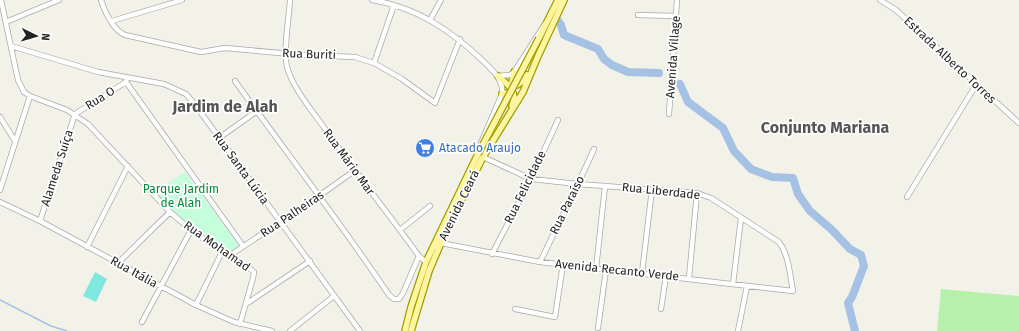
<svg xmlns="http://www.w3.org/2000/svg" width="1019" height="331" font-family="'Fira Sans',sans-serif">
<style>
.grass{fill:#b6f0ab}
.park{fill:#c4fedb}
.pitch{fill:#81e7e1}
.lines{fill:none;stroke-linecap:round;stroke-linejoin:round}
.stream{stroke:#a5c1e3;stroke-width:1.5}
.river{stroke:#a5c1e3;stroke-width:8}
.minor-casing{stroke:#a9a9a9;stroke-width:6}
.major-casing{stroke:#9f9f00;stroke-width:8}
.minor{stroke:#fff;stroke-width:4.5}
.major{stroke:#fff5a0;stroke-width:5.5}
.major-bridge-casing{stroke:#9f9f00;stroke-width:8;stroke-linecap:butt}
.major-bridge{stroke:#fff5a0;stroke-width:5.5}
.labels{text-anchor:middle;stroke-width:3.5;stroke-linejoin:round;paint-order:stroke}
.street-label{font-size:12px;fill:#222;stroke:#fff}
.shop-label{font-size:12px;fill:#366cbe;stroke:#fff;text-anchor:start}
.park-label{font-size:12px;fill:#048739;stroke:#fff}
.district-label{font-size:16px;font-weight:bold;fill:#555;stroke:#fff}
</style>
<rect width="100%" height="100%" fill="#f3f2e8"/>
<path class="grass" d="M941,289l78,7v35h-82z"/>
<path class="park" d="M185,172l54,74 -10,6 -39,-27 -19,-15 -16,-18z"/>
<path class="pitch" d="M95,272l12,7 -11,23 -13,-6z"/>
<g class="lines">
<path class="stream" d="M0,300l51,26 16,5"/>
<path class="river" d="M555,17l6,8 3,10 34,14 6,10 8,6 16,7 31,1
M680,84l8,18 35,26 11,23 17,18 21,8 21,1 5,16 12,17 21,18 19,20 11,6 3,11 -12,31 -4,6 7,28"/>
<g class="minor-casing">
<path id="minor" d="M1,0l17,80 6,12 6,4 37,14 21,14 82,88 21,18 31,22 30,18 2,2 -1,6 -13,46
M101,0c4,12 11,29 24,35l76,17 24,-4 77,7 53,2 19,6 28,16 33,24 25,-64
M290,0c-1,19 -7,49 -3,67 6,21 23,41 36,59 31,44 64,86 96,130l7,6
M372,0c44,7 78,30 109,59 10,10 23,20 21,35l-24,56
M880,0l16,10 123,113
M638,15l38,1
M430,20l11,-20
M112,21l70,-21
M6,22l53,-22
M11,46l87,26 66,12 22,10 10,12 164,225
M374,63l20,-58
M498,76l12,-1 4,-3 31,-48
M127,78l-1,4 117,164
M235,81c51,71 105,141 154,214l5,4h5l4,-6 16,-37
M669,114l8,-114
M0,117l15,24
M219,138l38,-27
M0,190l30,-94
M907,197l69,-112
M0,202l40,19 156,84 38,17 38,9
M40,221l35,-107 51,-32
M400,230l30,-24
M441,243l99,19 253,29c-3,-15 -4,-36 -14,-49l-68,-44 -14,-5 -119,-9 -47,-5 -48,-22
M87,247l41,-81
M492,254l39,-75 27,-59
M229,256l90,-60 35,-25
M540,262l38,-78 16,-35
M118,263l52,-51
M596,269l9,-83
M642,273l10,-84
M689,278l8,-85
M733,284l8,-66
M246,304l64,-43
M196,305l26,-53
M515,309l40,8 8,-53
M661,309l5,-33
M142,322l49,-92
M598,328l8,-58
M290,331l44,-35
M738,331l9,-45"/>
</g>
<g class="major-casing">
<path id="major" d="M539,38l19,-38
M514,72l-2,10 5,3 7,-5 3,-5
M498,76c10,9 20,15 14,30
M502,94l5,-1 7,4
M405,331l6,-24 15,-45 52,-108
M411,331l18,-60 18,-42 36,-72 40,-65 15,-36 26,-56"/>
</g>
<use href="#minor" class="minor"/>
<use href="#major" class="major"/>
<g class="major-bridge-casing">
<path id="major-bridge" d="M478,154l61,-116"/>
</g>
<use href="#major-bridge" class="major-bridge"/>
</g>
<defs>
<g id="supermarket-disc" transform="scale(1)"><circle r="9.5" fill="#3f7fe0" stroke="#fff"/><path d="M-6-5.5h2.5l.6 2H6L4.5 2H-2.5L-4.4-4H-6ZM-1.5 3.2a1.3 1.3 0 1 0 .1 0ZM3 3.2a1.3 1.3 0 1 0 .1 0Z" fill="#fff"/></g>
</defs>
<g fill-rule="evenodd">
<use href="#supermarket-disc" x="425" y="148"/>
</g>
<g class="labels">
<g class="street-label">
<text transform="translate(309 54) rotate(2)" y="4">Rua Buriti</text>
<text transform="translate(673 57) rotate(-86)" y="4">Avenida Village</text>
<text transform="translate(950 60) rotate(43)" y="4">Estrada Alberto Torres</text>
<text transform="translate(100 98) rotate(-32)" y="4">Rua O</text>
<text transform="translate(349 162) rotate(54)" y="4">Rua Mário Mar</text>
<text transform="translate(57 168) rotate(-72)" y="4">Alameda Suíça</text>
<text transform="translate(241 168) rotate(54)" y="4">Rua Santa Lúcia</text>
<text transform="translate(525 187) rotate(-64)" y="4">Rua Felicidade</text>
<text transform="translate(661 191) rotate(6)" y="4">Rua Liberdade</text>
<text transform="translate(459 205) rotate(-64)" y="4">Avenida Ceará</text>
<text transform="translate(567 205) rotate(-64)" y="4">Rua Paraíso</text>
<text transform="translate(292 214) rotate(-34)" y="4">Rua Palheiras</text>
<text transform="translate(217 246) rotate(35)" y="4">Rua Mohamad</text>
<text transform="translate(617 270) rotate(6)" y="4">Avenida Recanto Verde</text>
<text transform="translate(134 272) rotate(29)" y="4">Rua Itália</text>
</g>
<g class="shop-label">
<text x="439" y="152">Atacado Araujo</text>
</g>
<g class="park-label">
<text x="181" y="193">Parque Jardim<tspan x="181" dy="14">de Alah</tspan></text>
</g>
<g class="district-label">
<text x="225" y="112">Jardim de Alah</text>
<text x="825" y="133">Conjunto Mariana</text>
</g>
</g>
<g transform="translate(36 36) rotate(95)" stroke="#ffffff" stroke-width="3" paint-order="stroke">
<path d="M0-3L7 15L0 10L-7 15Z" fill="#222222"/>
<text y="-6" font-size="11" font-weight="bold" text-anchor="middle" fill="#222222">N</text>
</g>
</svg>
